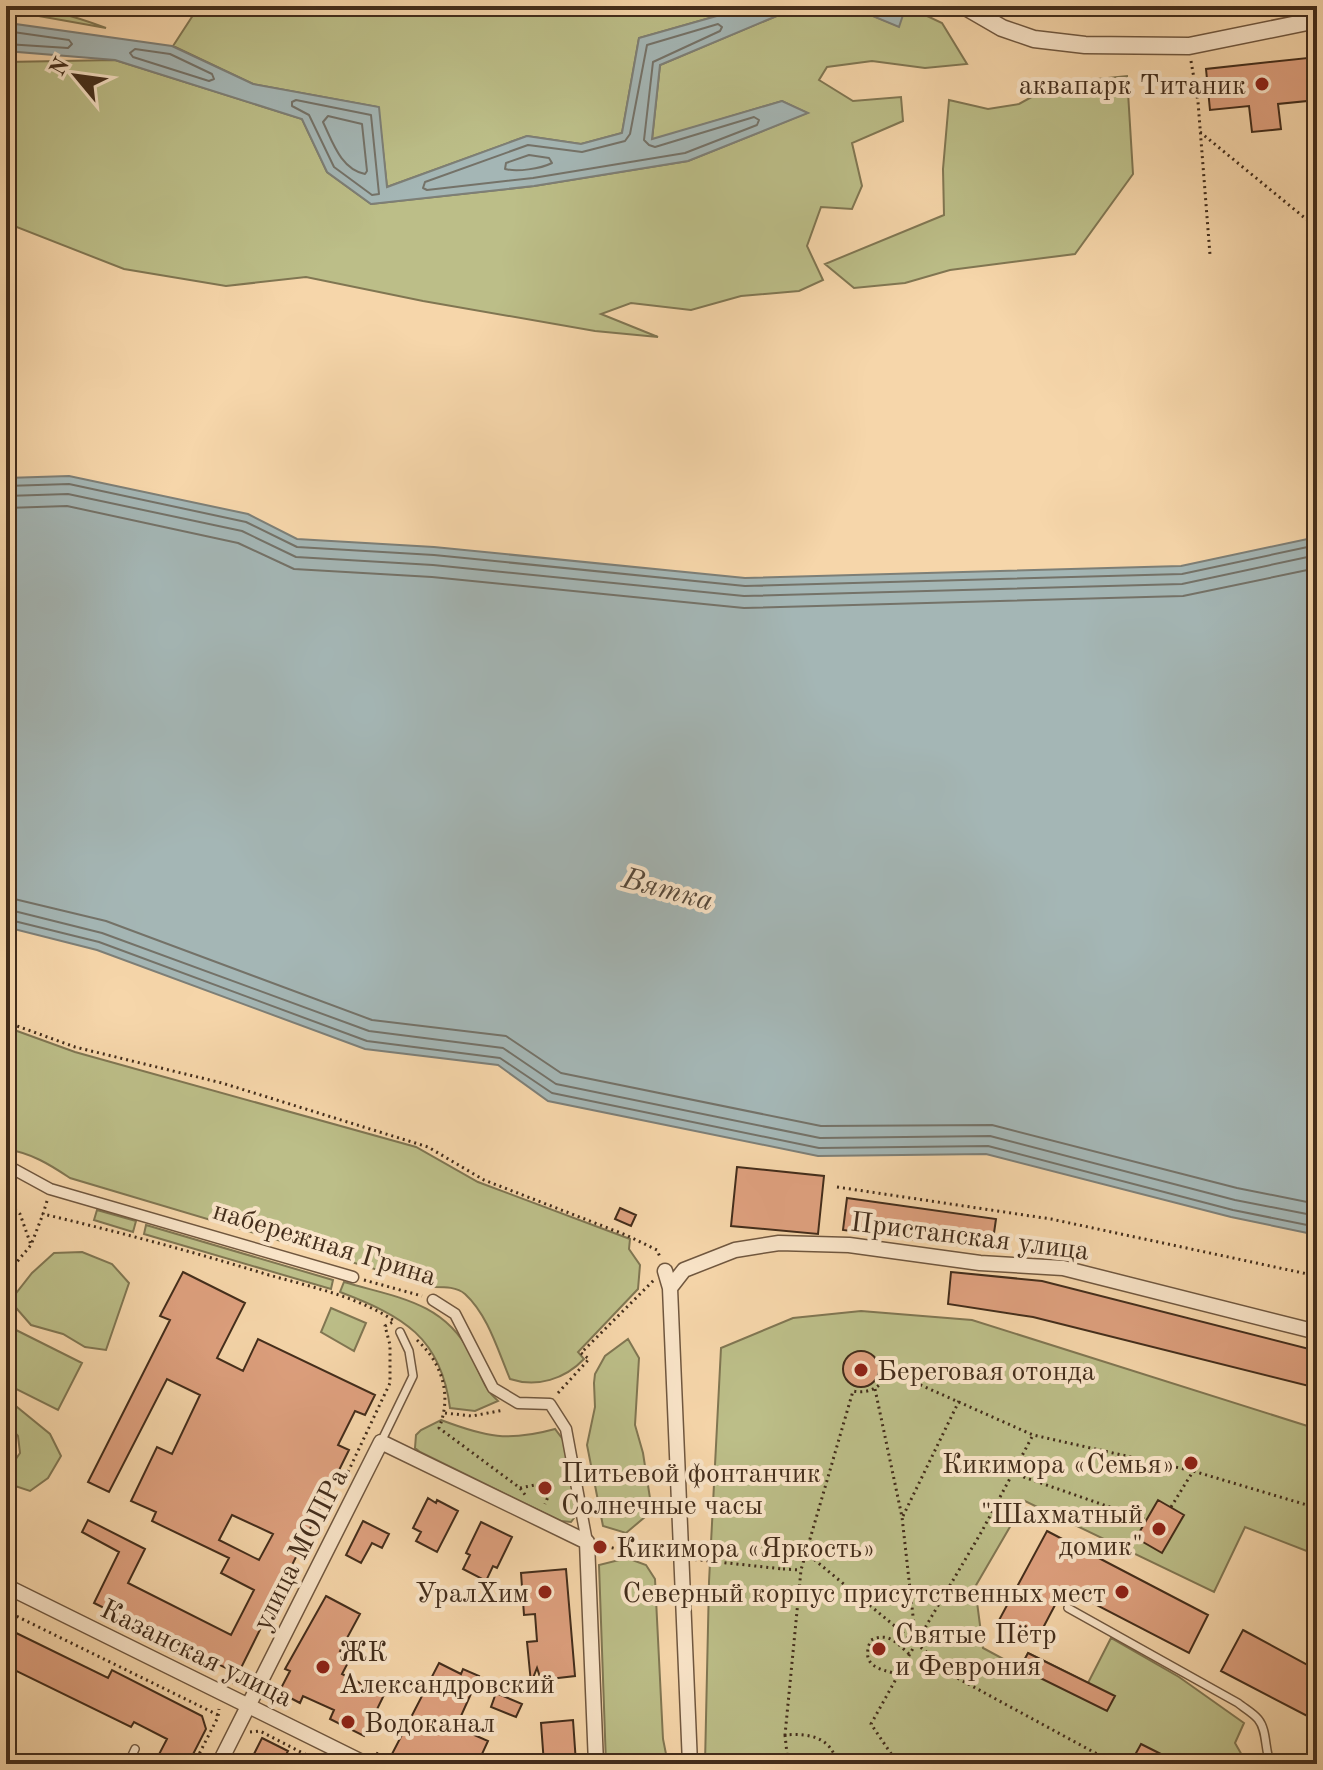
<svg xmlns="http://www.w3.org/2000/svg" width="1323" height="1770" font-family="'Old Standard TT',serif">
<style>
.green{fill:#bcbe88;stroke:#807652;stroke-width:2}
.water{fill:#a4b6b5;stroke:#7d7f77;stroke-width:2}
.lines{fill:none;stroke-linecap:round;stroke-linejoin:round}
.shore{stroke:#747268;stroke-width:2}
.building{fill:#dea07e;stroke:#432d1b;stroke-width:2;fill-rule:evenodd}
.service-casing{stroke:#70573f;stroke-width:10}
.pedestrian-casing{stroke:#70573f;stroke-width:13}
.minor-casing{stroke:#70573f;stroke-width:17}
.tertiary-casing{stroke:#70573f;stroke-width:19}
.path{stroke:#432d1b;stroke-width:3;stroke-dasharray:2 4;stroke-linecap:butt}
.service{stroke:#f9e4c8;stroke-width:7}
.pedestrian{stroke:#f9e4c8;stroke-width:10}
.minor{stroke:#f9e4c8;stroke-width:14}
.tertiary{stroke:#f9e4c8;stroke-width:16}
.path-bridge{stroke:#432d1b;stroke-width:3;stroke-dasharray:2 4;stroke-linecap:butt}
.poi-dot{fill:#8f2418;stroke:#f9e4c8;stroke-width:3}
.labels{text-anchor:middle;stroke-width:8;stroke-linejoin:round;paint-order:stroke}
.poi-label{font-size:28px;fill:#432d1b;stroke:#f9e4c8;text-anchor:start}
.street-label{font-size:28px;fill:#432d1b;stroke:#f9e4c8}
.water-label{font-size:30px;font-style:italic;fill:#56483a;stroke:#f9e4c8}
</style>
<rect width="100%" height="100%" fill="#f6d6aa"/>
<filter id="stains"><feTurbulence type="fractalNoise" baseFrequency=".0025" numOctaves="4"/><feColorMatrix values="0 0 0 0 .2 0 0 0 0 .09 0 0 0 0 .02 0 0 0 .5 -.17"/></filter>
<radialGradient id="worn" r=".72"><stop offset=".6" stop-color="#630" stop-opacity="0"/><stop offset="1" stop-color="#630" stop-opacity=".3"/></radialGradient>
<path class="green" d="M6,6c35,0 68,10 100,22l-84,-15 -16,1z
M199,6h553l-113,32 -17,95 -41,11 -54,-8 -140,51 -9,-80 -125,-23 -80,-38z
M906,6l36,17 25,41 -42,4 -53,-7 -45,6 -8,13 34,21 48,-4 2,24 -51,22 10,43 -10,23 -31,-2 -14,39 16,34 -24,11 -58,5 -50,14 -60,-7 -30,11 57,23 -63,-6 -172,-30 -117,-24 -80,9 -102,-17 -110,-43 -8,-12v-152l109,-2 187,59 25,53 44,32 163,-18 154,-25 119,-48 -25,-12 -130,39 8,-75 138,-58 58,2 42,17z
M1127,76l6,98 -58,80 -125,16 -45,13 -51,5 -29,-24 119,-49 -1,-46 6,-69 39,9 31,-5 38,-21z
M6,1027l69,25 341,95 62,35 152,57 -1,10 11,16 -2,24 -60,63 6,7c-19,20 -47,29 -74,20 -12,-28 -22,-64 -45,-85 -8,-7 -20,-7 -30,-7l-365,-109c-21,-14 -39,-25 -64,-29z
M97,1210l39,11 -3,11 -39,-12z
M146,1225l187,55 -2,9 -187,-55z
M82,1252l30,12 17,19 -23,67 -21,-3 -22,-13 -32,-9 -21,-24 22,-28 22,-20z
M344,1282c50,15 99,19 126,71 10,18 12,34 28,48l-23,10 -25,-3c-9,-71 -47,-92 -110,-116z
M331,1308l35,15 -12,28 -33,-19z
M861,1311l111,9 345,109v126l-72,-28 -31,65 -189,-91 -50,86 8,61 37,20 8,-15 60,30 23,-45 68,39 65,46 -9,20 12,21h-542l4,-182 12,-234 72,-30z
M6,1325l76,38 -24,47 -52,-26z
M628,1339l11,19 -4,67 8,28 9,58 -26,22 -23,-7 -16,-81 8,-38 -1,-24 1,-9 10,-18z
M6,1398l44,36 11,22 -13,22 -18,13 -24,-8 3,-14 11,-16 -2,-17 -12,-13z
M441,1420c45,17 67,22 114,9l9,12 13,73 -6,8 -10,-1 -141,-69 -5,-4 1,-13 5,-5z
M627,1558l19,7 9,14 8,160 5,25h-62l-7,-199z"/>
<path class="water" d="M752,6h154l-7,21 -43,-18 -58,-2 -138,58 -8,74 130,-38 26,12 -120,48 -154,25 -163,18 -44,-32 -25,-53 -187,-59 -109,-9 2,-28 164,23 81,38 126,23 8,80 140,-51 54,8 41,-11 17,-95z
M69,476l179,38 49,25 137,8 311,31 436,-12 136,-29v698l-86,-18 -245,-63 -168,2 -270,-55 -50,-36 -133,-16 -268,-99 -91,-23v-449z"/>
<g class="lines">
<path class="shore" d="M718,24l4,3 -2,4 -67,31 -9,78 5,5 6,2 99,-30 5,3 -2,5 -72,28 -152,25 -106,12 -4,-2 2,-6 103,-37 54,7 43,-11 5,-7 17,-89z
M6,31l63,9 3,4 -4,4 -62,-4
M135,49l35,5 42,20 2,5 -5,2 -76,-24 -3,-4z
M296,100l75,15 8,79 -7,1 -38,-28 -25,-52 -17,-9v-4z
M328,116l34,8 5,47 -2,3c-24,-5 -32,-31 -42,-52z
M529,155l20,3 3,5c-12,6 -35,9 -47,6l1,-6z
M6,486l63,-2 177,38 51,25 137,8 311,31 437,-12 135,-29
M6,496l62,-2 174,37 54,26 137,8 311,31 438,-12 135,-29
M6,508l61,-2 171,37 56,26 138,8 312,31 439,-12 134,-28
M6,897l100,24 266,99 134,16 55,37 260,53 171,-1 245,63 80,16
M6,909l96,24 267,98 134,17 53,36 264,54 170,-2 245,64 82,16
M6,919l93,23 268,99 133,17 52,35 267,55 169,-2 245,64 84,17"/>
</g>
<path class="building" d="M1317,57v43l-39,4 3,25 -29,3 -3,-26 -39,4 -4,-41z
M737,1167l87,9 -6,58 -87,-8z
M847,1198l149,21 -3,21 -14,-2 -2,10 -134,-18z
M620,1208l16,7 -5,11 -16,-7z
M183,1272l62,31 -28,55 26,13 15,-32 117,56 -10,20 -10,-4 -17,34 11,5 -111,224 -144,-71 25,-51 -37,-20 6,-12 57,29 -17,34 103,52 23,-45 -33,-17 8,-15 -77,-37 4,-9 -25,-11 26,-54 15,7 28,-59 -33,-16 -58,113 -21,-10 82,-162 -10,-4zM232,1515l41,19 -14,26 -40,-20z
M951,1272l91,9 275,70v37l-284,-71 -85,-13z
M843 1369a18 18 0 1 1 36 0a18 18 0 1 1-36 0Z
M428,1498l8,5 1,-3 21,11 -21,41 -21,-11 5,-9 -8,-4z
M1158,1500l26,15 -22,38 -26,-15z
M363,1521l26,13 -7,14 -10,-5 -11,20 -15,-8z
M481,1522l31,15 -15,31 -4,-2 -7,15 -23,-12 7,-14 -4,-2z
M1047,1531l161,84 -19,38 -125,-65 -29,55 -37,-21z
M566,1569l9,107 -34,4 -4,-12 -6,15 -4,-41 10,-1 -2,-27 -11,1 -3,-42z
M326,1596l34,18 -20,37 11,6 -9,17 42,21 -20,41 -34,-17 4,-9 -31,-14 -3,7 -21,-11 11,-21 -5,-2z
M6,1628l102,50 4,-8 90,46 4,13 -18,35h-34l13,-25 -33,-17 -3,5 -125,-61z
M1243,1630l74,40v51l-96,-50z
M1028,1653l87,43 -8,15 -87,-43z
M439,1663l22,11 2,-5 16,7 -23,51 32,14 -6,13 20,10h-91l-19,-10z
M496,1693l26,11 -6,13 -25,-10z
M573,1720l3,43 -32,1 -3,-41z
M262,1738l26,13 -7,13h-32z
M1141,1744l22,11 -5,9h-28z"/>
<g class="lines">
<g class="service-casing">
<path id="service" d="M381,1442l32,-66 -4,-25 -9,-19
M1068,1608l170,95c6,5 15,10 20,16 10,12 6,32 13,45
M128,1764l7,-15"/>
</g>
<g class="pedestrian-casing">
<path id="pedestrian" d="M6,1165l44,24 303,88
M433,1300l22,14 38,74 25,15 32,1 16,25 21,113"/>
</g>
<g class="minor-casing">
<path id="minor" d="M665,1271l5,17 20,476
M670,1288l14,-18 51,-20 44,-7 70,2 131,18 83,5 254,64
M6,1586l360,178
M219,1764l162,-322 206,100 9,222"/>
</g>
<g class="tertiary-casing">
<path id="tertiary" d="M964,6l38,22 32,11 51,6 104,1 128,-26"/>
</g>
<path class="path" d="M1191,61l7,41 12,153
M1200,132l117,96
M6,1022l69,25 147,36 206,64 56,33 142,55 31,15 3,7
M837,1187l214,32 266,57
M6,1201l14,13 11,31
M47,1201l-4,13c76,18 151,38 226,61 43,12 90,22 127,47
M6,1275l25,-30 12,-31
M364,1280l58,16
M417,1340c26,24 35,56 22,88l81,60 6,8
M879,1367l10,4
M875,1389l27,128 14,126 66,-112 51,-96
M558,1393l31,-34 -8,-6 73,-73
M445,1413l27,3 32,-6
M348,1472l42,-89v-38l-5,-19 10,-5
M1012,1473l135,47
M520,1488l30,-6 2,5 -7,17
M1171,1507l21,-34
M903,1516l56,-115
M600,1545l35,8
M805,1552l154,127 151,82
M783,1569l18,1
M6,1611l212,104
M898,1674c-21,-5 -38,-9 -27,-34 17,-8 25,2 38,14
M232,1683l15,-7
M250,1732l10,-1 64,33
M785,1735l2,19
M376,1753l22,11
M194,1764l24,-47 1,-8
M837,1764c-5,-27 -28,-31 -52,-29l16,-165 52,-179c17,3 29,-4 36,-20l144,64 160,36 124,37
M898,1764l-27,-40 45,-81"/>
<use href="#service" class="service"/>
<use href="#pedestrian" class="pedestrian"/>
<use href="#minor" class="minor"/>
<use href="#tertiary" class="tertiary"/>
<path class="path-bridge" d="M635,1553l148,16"/>
</g>
<g class="poi-dot">
<circle cx="1262" cy="84" r="8"/>
<circle cx="861" cy="1370" r="8"/>
<circle cx="1191" cy="1463" r="8"/>
<circle cx="545" cy="1488" r="8"/>
<circle cx="1159" cy="1529" r="8"/>
<circle cx="600" cy="1547" r="8"/>
<circle cx="545" cy="1592" r="8"/>
<circle cx="1122" cy="1592" r="8"/>
<circle cx="879" cy="1649" r="8"/>
<circle cx="323" cy="1667" r="8"/>
<circle cx="348" cy="1722" r="8"/>
</g>
<g class="labels">
<g class="poi-label">
<text x="1246" y="94" text-anchor="end">аквапарк Титаник</text>
<text x="877" y="1380">Береговая отонда</text>
<text x="1175" y="1473" text-anchor="end">Кикимора «Семья»</text>
<text x="561" y="1482">Питьевой фонтанчик<tspan x="561" dy="32">Солнечные часы</tspan></text>
<text x="1143" y="1523" text-anchor="end">"Шахматный<tspan x="1143" dy="32">домик"</tspan></text>
<text x="616" y="1557">Кикимора «Яркость»</text>
<text x="529" y="1602" text-anchor="end">УралХим</text>
<text x="1106" y="1602" text-anchor="end">Северный корпус присутственных мест</text>
<text x="895" y="1643">Святые Пётр<tspan x="895" dy="32">и Феврония</tspan></text>
<text x="339" y="1661">ЖК<tspan x="339" dy="32">Александровский</tspan></text>
<text x="364" y="1732">Водоканал</text>
</g>
<g class="street-label">
<text transform="translate(970 1235) rotate(7)" y="10">Пристанская улица</text>
<text transform="translate(325 1242) rotate(17)" y="10">набережная Грина</text>
<text transform="translate(299 1549) rotate(-63)" y="10">улица МОПРа</text>
<text transform="translate(197 1652) rotate(26)" y="10">Казанская улица</text>
</g>
<g class="water-label">
<text transform="translate(668 889) rotate(15)" y="10">Вятка</text>
</g>
</g>
<rect width="1323" height="1770" fill="none" stroke="#f6d6aa" stroke-width="32"/>
<rect x="8" y="8" width="1307" height="1754" fill="none" stroke="#432d1b" stroke-width="4"/>
<rect x="16" y="16" width="1291" height="1738" fill="none" stroke="#432d1b" stroke-width="2"/>
<g transform="translate(76 76) rotate(299)" stroke="#f9e4c8" stroke-width="6" paint-order="stroke">
<path d="M0-6L14 30L0 20L-14 30Z" fill="#432d1b"/>
<text y="-12" font-size="22" font-weight="bold" text-anchor="middle" fill="#432d1b">N</text>
</g>
<rect width="100%" height="100%" filter="url(#stains)"/>
<rect width="100%" height="100%" fill="url(#worn)"/>
</svg>
